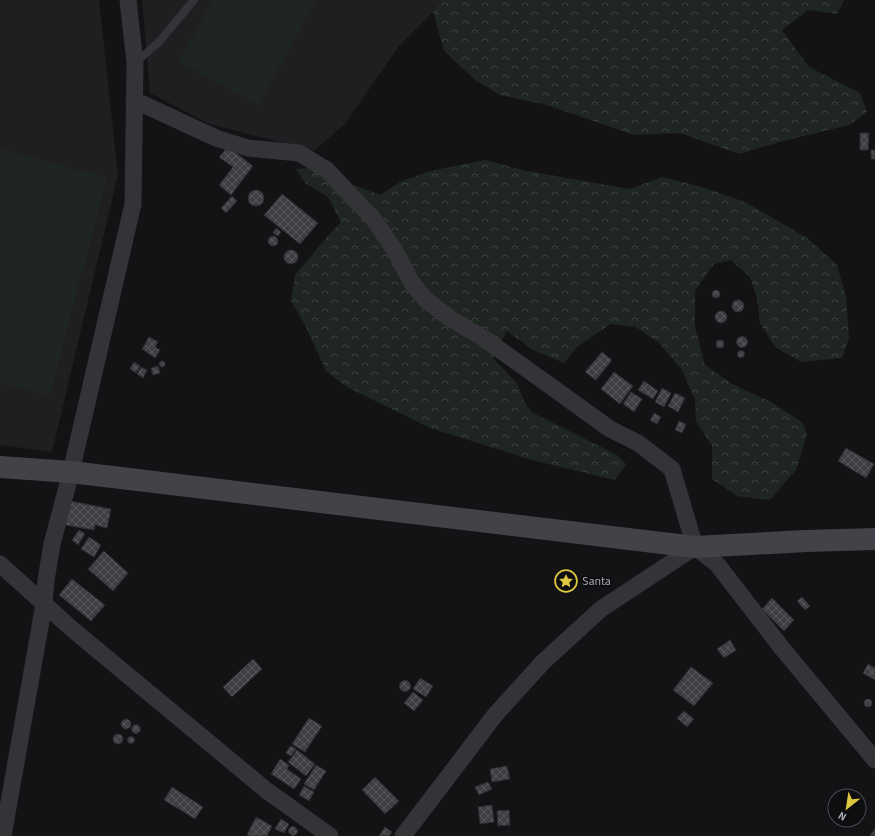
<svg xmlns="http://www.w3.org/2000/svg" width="875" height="836" font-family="'Source Sans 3',sans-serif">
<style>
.built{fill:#1f1e20}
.forest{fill:url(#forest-crowns)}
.green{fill:#1f2621}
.building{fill:url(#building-cross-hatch);stroke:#2d2c2f}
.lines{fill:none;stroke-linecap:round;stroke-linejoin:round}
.lane{stroke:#343438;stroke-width:8}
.street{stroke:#343438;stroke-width:17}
.secondary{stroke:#424248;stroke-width:22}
.labels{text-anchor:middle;stroke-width:4;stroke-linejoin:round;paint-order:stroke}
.poi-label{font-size:12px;fill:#a5a7b3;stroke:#0e0d0f;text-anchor:start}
</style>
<defs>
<pattern id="forest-crowns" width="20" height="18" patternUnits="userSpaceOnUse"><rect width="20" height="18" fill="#1f2621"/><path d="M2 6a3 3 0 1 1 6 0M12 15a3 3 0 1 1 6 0" fill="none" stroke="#3d433f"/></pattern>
<pattern id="building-cross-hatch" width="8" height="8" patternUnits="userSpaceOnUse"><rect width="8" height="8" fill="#3f3f43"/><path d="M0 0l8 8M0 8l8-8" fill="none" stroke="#58585c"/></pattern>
</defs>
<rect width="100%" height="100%" fill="#131214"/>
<path class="built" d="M0,0h99l19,175 -66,277 -52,-7z
M142,0h299l-8,12 -34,34 -54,78 -31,27 -105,-27 -59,-31z"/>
<path class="forest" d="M441,0h403l-7,14 -29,-4 -26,20 27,37 51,26 7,19 -18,13 -66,16 -44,13 -59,-21 -46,2 -87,-30 -47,-10 -25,-15 -31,-29 -11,-39z
M485,160l42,11 103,18 32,-12 43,11 40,14 62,36 30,27 9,32 3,41 -7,20 -41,4 -26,-15 -15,-24 -3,-25 -7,-21 -19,-17 -17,4 -19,27v36l10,38 27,19 39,18 31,20 5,12 -11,36 -26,30 -33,-4 -25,-17v-33l-16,-25 -1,-21 -13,-30 -23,-27 -23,-16 -25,-3 -33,22 -14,17 -31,-13 -26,-19 -14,27 24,25 6,16 8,13 86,43 9,9 -11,16 -83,-20 -102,-32 -83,-41 -21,-16 -20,-44 -15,-26 4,-26 32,-38 14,-15 -13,-25 -23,-14 -9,-14 13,-1 71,27 20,-13 30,-11z"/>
<path class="green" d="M213,0h103l-57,105 -80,-43z
M0,149l107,28 -57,219 -50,-13z"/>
<path class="building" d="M860,133h9l-1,17h-8z
M228,147l25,19 -22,29 -12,-10 14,-18 -14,-10z
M871,150h4v9h-4z
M248 198a8 8 0 1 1 16 0a8 8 0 1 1-16 0Z
M282,194l36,29 -18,21 -36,-29z
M232,196l5,5 -11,12 -5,-5z
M276,228l5,4 -3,4 -5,-3z
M268 241a5 5 0 1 1 10 0a5 5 0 1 1-10 0Z
M284 257a7 7 0 1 1 14 0a7 7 0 1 1-14 0Z
M712 294a4 4 0 1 1 8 0a4 4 0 1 1-8 0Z
M732 306a6 6 0 1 1 12 0a6 6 0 1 1-12 0Z
M715 317a6 6 0 1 1 12 0a6 6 0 1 1-12 0Z
M736.5 342a5.5 5.5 0 1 1 11 0a5.5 5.5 0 1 1-11 0Z
M149,337l9,5 -3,5 5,3 -5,8 -13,-9z
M716 344a4 4 0 1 1 8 0a4 4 0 1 1-8 0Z
M737.5 354a3.5 3.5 0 1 1 7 0a3.5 3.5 0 1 1-7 0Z
M602,352l10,8 -16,20 -11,-8z
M159 364a3 3 0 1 1 6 0a3 3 0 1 1-6 0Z
M134,362l6,4 -4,7 -6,-4z
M158,366l2,7 -7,2 -2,-7z
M141,367l6,3 -4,8 -6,-4z
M614,372l19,14 -13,18 -19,-15z
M644,381l14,10 -5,8 -15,-9z
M662,388l9,5 -7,14 -9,-5z
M631,392l11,7 -8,13 -11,-8z
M675,393l10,5 -7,14 -10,-6z
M654,413l7,4 -4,7 -7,-4z
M679,421l7,3 -4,9 -7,-3z
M846,448l28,16 -8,14 -28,-17z
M70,501l41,8 -4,19 -12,-3 -1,5 -29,-5z
M79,530l6,4 -7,11 -6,-5z
M89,537l12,8 -7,12 -13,-8z
M104,551l24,22 -15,18 -25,-22z
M72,579l33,26 -14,16 -32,-26z
M802,597l8,9 -5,4 -8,-9z
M772,598l22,22 -10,11 -22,-22z
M730,640l6,10 -12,8 -7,-9z
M253,659l9,10 -30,28 -9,-10z
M868,664l7,4v12l-12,-7z
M691,667l22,16 -19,23 -21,-16z
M420,678l13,8 -7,11 -13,-8z
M399.5 686a5.5 5.5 0 1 1 11 0a5.5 5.5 0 1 1-11 0Z
M413,692l10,8 -9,11 -10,-8z
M864 703a4 4 0 1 1 8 0a4 4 0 1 1-8 0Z
M684,711l10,8 -7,8 -10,-9z
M309,718l13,8 -17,26 -13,-8z
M121 724a5 5 0 1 1 10 0a5 5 0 1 1-10 0Z
M131.5 729a4.5 4.5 0 1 1 9 0a4.5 4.5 0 1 1-9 0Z
M113 739a5 5 0 1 1 10 0a5 5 0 1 1-10 0Z
M127.5 740a3.5 3.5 0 1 1 7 0a3.5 3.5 0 1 1-7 0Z
M290,746l6,3 -5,7 -5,-3z
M297,750l18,14 -9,12 -18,-14z
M280,759l9,6 -2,4 14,10 -7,10 -23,-15z
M316,765l10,6 -12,19 -10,-6z
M507,766l3,13 -18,3 -2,-13z
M375,777l24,24 -14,13 -23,-24z
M488,782l4,7 -13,6 -4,-8z
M304,786l10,6 -5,9 -10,-6z
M172,787l31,20 -8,12 -31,-19z
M492,805l2,17 -14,2 -2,-17z
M509,810l1,15 -12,1 -1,-15z
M256,817l16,9 -5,10h-17l-3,-1z
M281,819l8,5 -5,9 -9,-4z
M288.5 831a4.5 4.5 0 1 1 9 0a4.5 4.5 0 1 1-9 0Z
M385,827l7,5 -3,4h-10z
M875,829v7h-4l-1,-1z"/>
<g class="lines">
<path class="lane" d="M135,63l24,-21 35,-42"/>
<path class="street" d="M134,100l82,38 32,10 51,5 28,17 47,50 20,29 18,34 14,17 25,19 34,20 125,90 28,14 34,26 23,78 22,17 64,83 94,113
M0,564l72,65 194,161 64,46
M3,836l41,-232 2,-24 6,-36 19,-72 62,-268 2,-141 -7,-63
M403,836l92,-121 48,-53 58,-53 94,-62"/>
<path class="secondary" d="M0,467l71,5 624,75 111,-6 69,-2"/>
</g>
<defs>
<g id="sight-ring" transform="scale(1.15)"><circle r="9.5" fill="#0e0d0f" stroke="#ddc741" stroke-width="1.5"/><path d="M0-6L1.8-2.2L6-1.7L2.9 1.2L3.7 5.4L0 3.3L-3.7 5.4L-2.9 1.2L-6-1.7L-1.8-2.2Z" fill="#ddc741"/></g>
</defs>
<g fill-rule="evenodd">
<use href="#sight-ring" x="566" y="581"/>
</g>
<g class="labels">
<g class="poi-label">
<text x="582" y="585">Santa</text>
</g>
</g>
<g transform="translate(847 808) rotate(210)"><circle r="19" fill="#0e0d0f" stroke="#4a4b51"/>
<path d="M0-3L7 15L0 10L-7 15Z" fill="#ddc741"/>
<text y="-6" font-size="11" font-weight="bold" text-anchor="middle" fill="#a5a7b3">N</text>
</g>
</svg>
